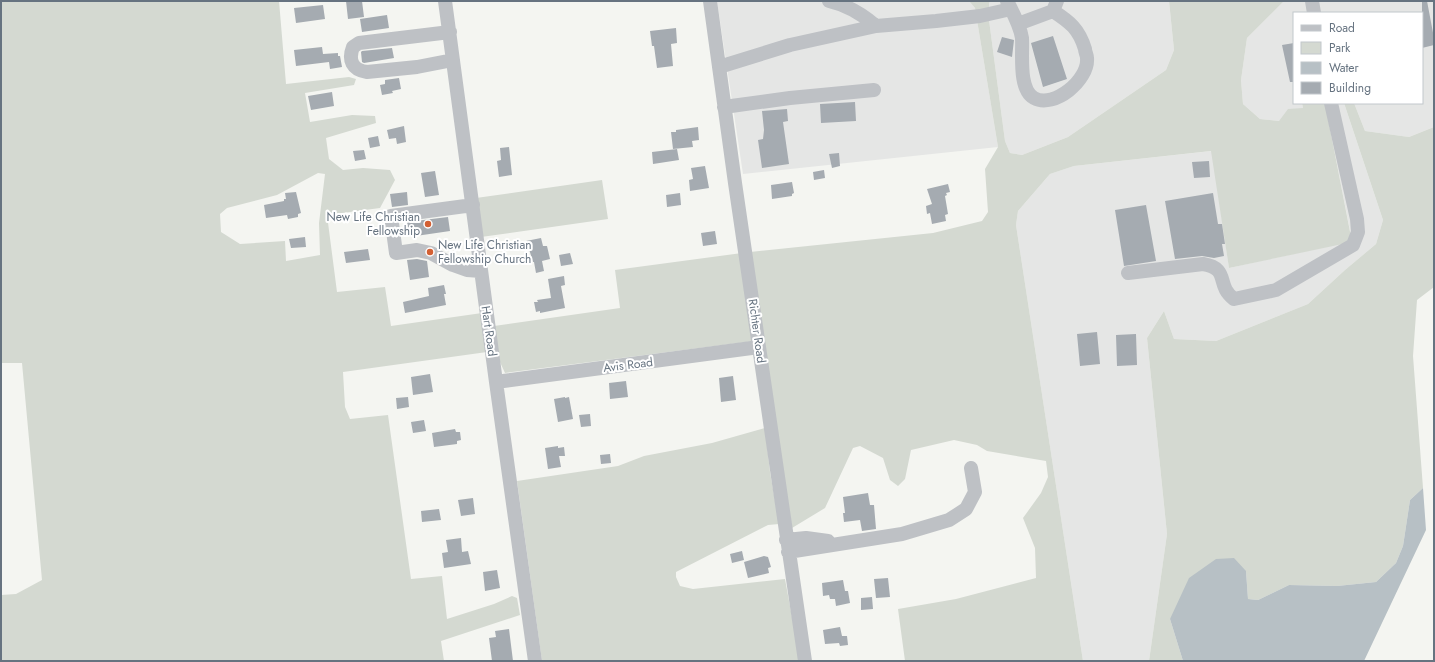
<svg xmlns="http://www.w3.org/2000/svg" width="1435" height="662" font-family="Jost,sans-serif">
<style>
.built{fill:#e5e6e5}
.green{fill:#d4d9d1;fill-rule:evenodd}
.water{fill:#b7c0c5}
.building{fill:#a5abb1}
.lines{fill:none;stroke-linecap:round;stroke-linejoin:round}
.minor{stroke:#bec1c5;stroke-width:14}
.poi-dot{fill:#d36033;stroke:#fff;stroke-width:1.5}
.labels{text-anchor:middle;stroke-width:4;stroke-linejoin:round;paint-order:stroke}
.poi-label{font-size:12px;fill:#667380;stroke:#fff;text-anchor:end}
.street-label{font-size:12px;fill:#667380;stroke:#fff}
</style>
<rect width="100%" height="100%" fill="#f4f5f1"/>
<path class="built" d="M717,1h252l6,7 23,139 -255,27z
M991,1h178l5,49 -8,20 -98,67 -46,18 -12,-2 -5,-12 -16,-121v-17z
M1284,1h150v126l-25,10 -44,-6 -11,-28h68v-90h-128v90h8l1,5 -24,13 -19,-2 -17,-15 -2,-24 6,-42z
M1325,103h19l39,117 -7,24 -31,26 -37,34 -92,37 -42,-2 -10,-28 -17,27 20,196 -18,127h-66l-67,-436 2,-14 32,-37 24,-8 138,-15 17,117 123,-27z"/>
<path class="green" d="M1,1h278l7,83 63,-7 7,2 -2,6 -49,8 5,29 42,-7 23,1 1,7 -50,15 3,21 14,11 20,-2 27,2 5,10 -15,28 -53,7 10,77 48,-5 6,39 91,-13 5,39 -144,20 2,35 5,12 38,-4 23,164 31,-3 5,43 47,-15 18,-8 5,2 3,17 -79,26 3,20h-443v-66l15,-1 26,-14 -20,-217h-21zM318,173l7,1 -6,49 1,32 -34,6 -1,-20 -45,3 -19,-12 -1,-18 7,-6 50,-13z
M969,1h22l-2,2v17l16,121 5,12 12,2 46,-18 98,-67 8,-20 -5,-49h115l-37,37 -6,42 2,24 17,15 19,2 9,-12 15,-1 -1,-5h23l27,139 -123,26 -18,-117 -137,15 -24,8 -32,37 -2,14 67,436h-178l-7,-52 58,-10 80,-21 -1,-30 -12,-30 18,-25 7,-16 -2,-16 -59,-10 -10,-6 -23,-5 -43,10 -6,29 -7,7 -8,-6 -7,-22 -23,-12 -7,2 -28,60 -33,20 -42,-276 183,-19 49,-12 6,-9 -3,-43 13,-22 -23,-139z
M1344,103h10l11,28 44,6 25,-10v160l-17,13 -4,56 10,132 -13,12 -7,46 -7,17 -20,19 -39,4 -48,-1 -31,15 -10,-1 -2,-28 -76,48 13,42h-34l18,-127 -20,-196 17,-27 10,28 42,2 92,-37 37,-34 31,-26 7,-24z
M602,180l6,39 -127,18 -5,-39z
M742,253l12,88 -249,32 -5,-11 -6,-36 126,-18 -5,-38z
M765,428l5,44 9,52 -11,1 -92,47v5l4,9 13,3 92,-10 15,82h-258l-25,-180 101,-15 26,-10 68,-13z"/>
<path class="water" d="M1423,488l3,42 -62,131h-181l-13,-42 19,-41 27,-19 18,-1 12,13 2,28 10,1 31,-15 48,1 39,-4 20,-19 7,-17 7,-46z"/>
<path class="building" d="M346,1h16l2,16 -16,2z
M1422,1h5l7,37v7l-12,3z
M323,5l2,14 -29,4 -2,-15z
M387,15l2,13 -27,4 -2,-13z
M676,28l1,15 -6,1 2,22 -16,2 -3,-22h-2l-2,-15z
M1053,36l14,43 -24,8 -12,-44z
M1002,37l12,3 -2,17 -15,-5z
M1294,43v39h-4l-8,-37z
M322,47l1,7 15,-1v3h2l2,11 -12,2 -1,-7 -33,4 -2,-16z
M392,48l2,10 -30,5 -2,-1 -1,-10 1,-1z
M399,78l2,11 -9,2 1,2 -11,2 -2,-10 5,-1v-4z
M332,92l2,14 -23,4 -3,-14z
M855,102l1,19 -35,2 -1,-19z
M787,109l1,12 -5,1 6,42 -27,4 -4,-28 5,-1 1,-9 -2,-19z
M404,126l2,16 -9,2 -1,-6 -7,1 -2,-9z
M698,127l1,13 -7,1 1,6 -20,2 -2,-17h5v-2z
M378,136l2,10 -10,2 -2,-10z
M509,147l3,28 -13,2 -2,-16 4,-1 -1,-12z
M677,149l2,11 -26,4 -1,-12z
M364,150l2,9 -11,2 -2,-10z
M839,153l1,13 -8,2 -3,-14z
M1209,161l1,16 -16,1 -2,-16z
M705,166l4,22 -19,3 -1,-11 4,-1 -2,-11z
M824,170l1,8 -11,2 -1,-8z
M435,171l4,24 -14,2 -4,-24z
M792,182l2,11 -2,1v2l-20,3 -1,-14z
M948,184l2,8 -4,1 1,2 -2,1 3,18 -3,1 1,6 -14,3 -2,-11 -3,1 -1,-8 6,-2 -5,-15z
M296,192l5,21 -3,1v3l-10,2 -1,-4 -21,3 -2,-13 20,-4v-2h2l-1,-6z
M407,192l1,13 -16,2 -2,-13z
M680,193l1,12 -14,2 -1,-12z
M1213,193l5,31h4l3,20h-3l2,12 -10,2 -12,-2 -27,3 -10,-58z
M1146,205l10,56 -32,5 -9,-56z
M448,217l2,14 -41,6 -2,-15z
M715,231l2,13 -14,2 -2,-13z
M305,237l1,10 -15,1 -2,-9z
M541,238l2,8h4l3,13 -8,2 2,10 -8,2 -2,-11h-1l-4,-13 -1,1 -2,-9z
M368,249l2,11 -24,3 -2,-11z
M570,253l3,11 -12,2 -2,-11z
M417,259l10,2 2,16 -19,3 -3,-20z
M564,276l1,9 -4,1 4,22 -25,5v-2l-4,1 -2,-10h4l-1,-2 14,-2 -3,-19z
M444,285l2,9h-2l2,11 -41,8 -2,-11 26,-6 -1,-8z
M1097,332l3,32 -20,2 -3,-32z
M1136,334l1,31 -20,1 -1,-31z
M430,374l3,18 -20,3 -2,-18z
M733,376l3,24 -15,2 -2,-24z
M626,381l2,16 -18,2 -1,-16z
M408,397l1,10 -12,2 -1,-11z
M565,397v1l4,-1 4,22 -15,3 -4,-23z
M590,414l1,12 -10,1 -2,-12z
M424,420l2,11 -13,2 -2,-11z
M455,429l1,3h4l1,8 -4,1v3l-23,3 -2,-14z
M558,446v2l6,-1 1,9h-6l2,11 -13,2 -3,-21z
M610,454l1,9 -10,1 -1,-9z
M868,493l2,12h4l2,24 -14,2 -2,-11 -16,2 -1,-9h2l-2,-16z
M473,498l2,16 -14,2 -3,-16z
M439,509l2,11 -19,2 -1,-11z
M461,538l1,14 6,-1 3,13 -27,4 -2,-15 6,-1 -2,-12z
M742,551l2,9 -12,3 -2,-9z
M764,556l4,1 3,10 -3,1 1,5 -21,5 -4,-16z
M497,570l3,18 -15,3 -2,-19z
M888,578l2,19 -14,1 -2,-19z
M843,580l2,11h3l2,12 -14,3 -1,-7h-5l-1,-4 -6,1 -1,-13z
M872,597l1,12 -12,1v-12z
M840,627l2,9h5l1,9 -8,1 -1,-3 -14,1 -2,-14z
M509,629l4,32h-21l-3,-23 7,-1 -1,-6z"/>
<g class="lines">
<path class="minor" d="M445,1l51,381 39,279
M710,1l25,182 70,478
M829,1c18,4 33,13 47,25
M1007,1c6,12 13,24 15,37 1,15 -4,51 12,60 20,11 55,-18 53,-40 0,-3 -2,-6 -2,-9 -6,-20 -15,-27 -32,-38l4,-10
M1312,1l2,12
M1018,24l35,-13
M450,32l-91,11 -6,4c-5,13 -1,23 14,25l50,-5 36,-7
M719,67l71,-22 86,-19 60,-5 44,-5 31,-7
M724,107l66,-9 84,-8
M473,205l-82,11 5,37 21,-3 14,3 22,12 14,5 14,1
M1128,273l75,-9c28,5 12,21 31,35l42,-9 77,-45 5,-13 -1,-13 -26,-116
M496,382l263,-35
M786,540l20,-2 22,3
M788,552l114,-18 47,-14 17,-11 9,-17 -4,-24"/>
</g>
<g class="poi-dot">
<circle cx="428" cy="224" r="4"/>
<circle cx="430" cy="252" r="4"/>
</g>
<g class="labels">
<g class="poi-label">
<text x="420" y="221">New Life Christian<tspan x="420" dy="14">Fellowship</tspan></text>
<text x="438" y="249" text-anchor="start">New Life Christian<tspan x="438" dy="14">Fellowship Church</tspan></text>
</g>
<g class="street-label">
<text transform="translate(489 331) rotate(82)" y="4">Hart Road</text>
<text transform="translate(757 331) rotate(82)" y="4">Richter Road</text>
<text transform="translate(628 365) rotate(-7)" y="4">Avis Road</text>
</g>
</g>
<rect width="1435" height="662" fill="none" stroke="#667380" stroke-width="4"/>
<rect x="1293" y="12" width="130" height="92" fill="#ffffff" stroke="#c2c7cc"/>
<rect x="1301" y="25" width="20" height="6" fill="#bec1c5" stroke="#c2c7cc"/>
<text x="1329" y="32" font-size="12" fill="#667380">Road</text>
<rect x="1301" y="42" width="20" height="12" fill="#d4d9d1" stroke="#c2c7cc"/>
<text x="1329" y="52" font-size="12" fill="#667380">Park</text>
<rect x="1301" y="62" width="20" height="12" fill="#b7c0c5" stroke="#c2c7cc"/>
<text x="1329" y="72" font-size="12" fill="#667380">Water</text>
<rect x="1301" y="82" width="20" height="12" fill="#a5abb1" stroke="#c2c7cc"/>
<text x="1329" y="92" font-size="12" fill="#667380">Building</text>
</svg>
